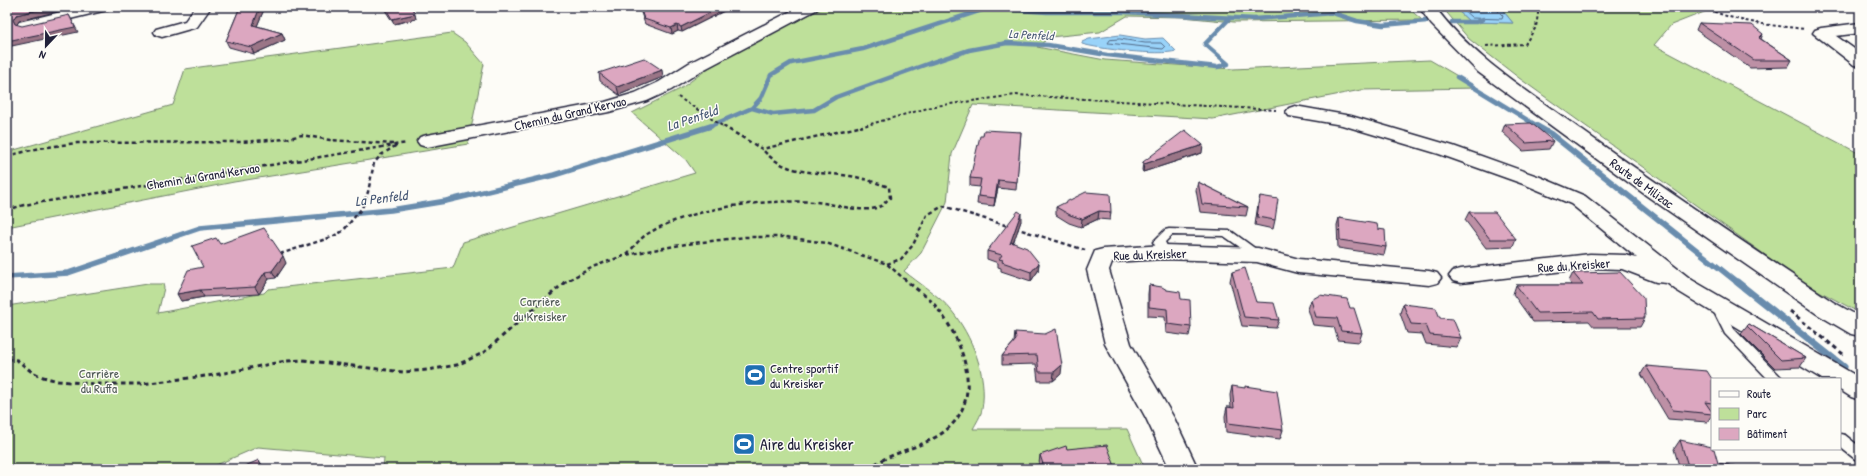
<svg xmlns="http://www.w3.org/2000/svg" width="1867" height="476" font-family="'Patrick Hand',sans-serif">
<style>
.green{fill:#bee09a;stroke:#70816a}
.water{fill:#99d3f9;stroke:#698cad}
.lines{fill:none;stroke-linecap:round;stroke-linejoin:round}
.shore{stroke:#526987;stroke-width:1}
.stream-far2{stroke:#698cad;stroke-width:4.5}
.stream-far1{stroke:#698cad;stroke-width:5.5}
.stream{stroke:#698cad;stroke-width:7}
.service-casing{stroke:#22223b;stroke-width:3}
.minor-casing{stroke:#22223b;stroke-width:3}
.secondary-casing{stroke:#22223b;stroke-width:3}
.path-far2{stroke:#22223b;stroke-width:2;stroke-dasharray:3 2.5;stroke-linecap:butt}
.path-far1{stroke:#22223b;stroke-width:2.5;stroke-dasharray:4 3;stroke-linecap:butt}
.path{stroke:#22223b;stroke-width:3;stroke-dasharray:4.5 3.5;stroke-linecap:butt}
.service{fill:#fdfcf7;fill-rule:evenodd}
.minor{fill:#fdfcf7;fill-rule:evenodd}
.secondary{fill:#fdfcf7;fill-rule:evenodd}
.wall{fill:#bd90a5;stroke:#22223b}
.shaded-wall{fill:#9a7586;stroke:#22223b}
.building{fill:#dca7c0;stroke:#22223b}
.labels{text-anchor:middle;stroke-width:3;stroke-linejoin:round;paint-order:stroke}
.far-water-label{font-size:12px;font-style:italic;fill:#465774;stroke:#fdfcf7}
.street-label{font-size:13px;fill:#22223b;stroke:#fdfcf7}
.park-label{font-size:13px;fill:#515b58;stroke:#fdfcf7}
.poi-label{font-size:13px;fill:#22223b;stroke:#fdfcf7;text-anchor:start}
.water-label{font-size:14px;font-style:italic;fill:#465774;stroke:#fdfcf7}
.near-poi-label{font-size:16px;fill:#22223b;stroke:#fdfcf7;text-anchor:start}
</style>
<rect width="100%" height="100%" fill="#fdfcf7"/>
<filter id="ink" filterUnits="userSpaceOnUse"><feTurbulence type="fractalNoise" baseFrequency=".025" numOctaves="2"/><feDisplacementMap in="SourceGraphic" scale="8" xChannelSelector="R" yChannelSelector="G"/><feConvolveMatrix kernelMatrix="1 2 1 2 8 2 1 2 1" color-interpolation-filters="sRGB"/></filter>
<g filter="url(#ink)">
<path class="green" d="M825,7h582l15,13 -188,2 -52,-5 -55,-1 -27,16 -50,5 -13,10 68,13 128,9 197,-9 48,28 -117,2 -148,29 -240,-14 -21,49 -5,48 -26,51 -17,18c13,11 37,26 47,39 21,26 37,65 31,99 -1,7 -6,14 -9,20h154l18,40h-762l1,-11 -126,-11 -51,22h-200v-163l141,-22h15l1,4 -6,25 106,-20 4,-4 185,-21 10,-26 232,-69 -9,-13 -54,-47 48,-24 30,-22 51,-29z
M1442,7h12l16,15 43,1 -13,-16h217l-46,18 -17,20 206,109v159l-56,-30 -285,-205 -50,-39z
M452,33l13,9 19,22 -16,80 -234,38 -227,45v-75l166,-47 12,-36z"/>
<path class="water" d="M1454,7h46l13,16 -43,-1z
M1120,35l25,4 18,-1 13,13c-16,5 -78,-2 -94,-7v-2l7,-3z"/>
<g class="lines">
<path class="shore" d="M1460,7l12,11 30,1 1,-3 -5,-5v-4
M1120,39l25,4h16l4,4 -2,2 -55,-6 2,-3z"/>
<path class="stream-far2" d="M1452,22h25l6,-3
M1457,77l82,50
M752,108l21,6 41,-4 22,-13 94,-34 39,-13 38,-7 41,2 59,10 110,12 11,-3 -23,-20 25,-26
M708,127l44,-19 9,-10 10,-23 20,-12 72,-14 125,-41 59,4h77l130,7 79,-6 24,8 26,4 44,-4"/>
<path class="stream-far1" d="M1537,126l14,8 187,149
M7,277l61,-4 132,-45 191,-18 55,-9 108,-26 157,-49"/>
<path class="stream" d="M1737,282l107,85"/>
<g class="service-casing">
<path id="service" d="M1169,229l62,2 33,24 -6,3 -4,-1 -30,-21 -52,-1 -7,7 5,10 -2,2h-8l-7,-12 12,-12z
M1717,302l4,1 13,26 49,50h-15l-43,-45 -14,-28 2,-3z
M1840,434l5,1 15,12v13l-5,-1 -15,-12z"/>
</g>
<g class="minor-casing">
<path id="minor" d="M82,7h28l-3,3 -82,20 -6,-2 -2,-3 2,-3z
M195,7h16l-14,20 -35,10 -6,-2 -2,-3 2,-3 29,-8z
M799,7h20l-3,3 -115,61 -30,19 -24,11 -38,11 -182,35 -7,-2 -3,-4 3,-4 7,-2 178,-33 30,-9 24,-11 30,-19z
M1860,23v10l-24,3 24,17v13l-6,-1 -41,-32 2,-3 6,-2z
M1295,106l56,10 102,30 87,31 45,19 107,84 168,98v22l-9,-3 -11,-7v-11h-18l-146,-89 -9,-7 -11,-1 -34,-13 -32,-1 -129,15 -8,-2 -4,-5 4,-5 8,-2 129,-15 35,1 12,3 -66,-54 -45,-19 -87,-31 -97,-29 -53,-9 -3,-4 3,-4z
M1164,245l94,3 41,11 130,12 8,2 4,5 -4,5 -8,2 -131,-12 -41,-11 -93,-3 -52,3 -3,8 22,74 43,74 24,51h-28l-24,-51 -41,-74 -18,-74 8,-19 8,-2z"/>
</g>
<g class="secondary-casing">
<path id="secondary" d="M1419,7h16c36,49 90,82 138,117 86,62 173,120 260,178l27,15v19l-9,-2 -34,-20 -170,-118 -169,-124 -47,-48z"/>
</g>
<path class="path-far2" d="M1704,7c32,16 66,18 101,22
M1486,46l39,-2 11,-17 3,-20
M678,97l46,30
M860,127l75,-21 81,-11 260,15"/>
<path class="path-far1" d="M723,126l39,23 101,-23
M7,156l33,-8 37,-5 164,-1 44,-3 17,-4 28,5 63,4
M7,210l17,-5 383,-62
M1015,228l70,22
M280,254l52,-17 11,-6 19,-23 6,-16 6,-29 7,-8 16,-10
M627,254c7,-7 13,-16 22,-21 44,-26 115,-34 166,-31 18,1 49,13 66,4 3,-2 6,-6 9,-8l-1,-11c-13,-4 -25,-9 -39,-11 -33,-5 -63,1 -88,-27
M887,264l14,-5 12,-14 14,-30 16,-9 65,20
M563,283l32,-17 31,-11 60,-11 59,-7h41l40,6 61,21 22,19"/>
<path class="path" d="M1790,311l53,43
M7,359l10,1 15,12 11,5 15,4 38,3h45l73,-9 72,-14 17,-1 100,12 25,-2 29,-5 26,-12 82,-71
M868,469c21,-16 45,-19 68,-32 51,-29 31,-92 1,-129 -7,-10 -20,-18 -29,-26"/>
<use href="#service" class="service"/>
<use href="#minor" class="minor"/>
<use href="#secondary" class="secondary"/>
</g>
<path class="wall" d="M240,7h25l-8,19 25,7 3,7 -31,14 -25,-7 -3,-6z
M383,7h31l-1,3 3,9 -22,5z
M639,7h93l-50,25 -4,-1 -6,3 -27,-10z
M1816,7h27v1l-19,2z
M1851,7h9v5z
M1699,23l64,11 -2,5 31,21 -4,7 -38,1 -54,-38z
M599,73l64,4 -44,18 -19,-14z
M1505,124l48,17 -4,8 -26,2 -21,-19z
M1021,132l-5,58 -18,-2 -4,18 -17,-2 1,-8 2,-9 -10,-1v-8l13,-42z
M1202,153l-59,19 -1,-2 1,-8z
M1198,182l50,25 -2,9 -46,-4 -4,-22z
M1260,196l15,24 -2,9 -18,-4 3,-21z
M1056,207l55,5 -1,8 -12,-1 -17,8 -12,-4 -13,-8z
M1469,212l47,27 -3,8 -27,1 -21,-28z
M1339,218l39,11 8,18 -2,8 -46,-7 -1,-23z
M1021,221l-8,22 26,20 -1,8 -7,10 -30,-10v-3l-3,-1v-4l-11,-4v-8z
M220,244l66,19 -10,15 -7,1 -10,15 -55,3 -23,4 22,-34z
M1232,272l24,30 23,18 -3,8 -34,-2 -12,-45z
M1573,273l72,45 -5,9h-46l-5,-6 -56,1 -20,-28 3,-9h56l-3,-4z
M1149,285l18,5 14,9 10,28 -2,9 -23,-3 -1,-16 -17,-1v-22z
M1311,300l39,8 12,25 -3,9 -21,-2 -4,-13 -21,-2 -5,-16z
M1403,304l37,14 21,20 -4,9 -31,-3 -4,-10 -15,-1 -7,-20z
M1749,324l57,34 -6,9 -25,1 -34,-34z
M1015,332l46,42 -8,7h-15l-2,-17 -34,1v-9l12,-14z
M1646,366l66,13v36l-5,7 -39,-3 -27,-45z
M1232,386l51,44 -3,9 -54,-7 -1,-16 2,-9h4l-1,-12z
M1680,440l38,23 30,6h-68l-6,-20z
M1067,449l49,20h-82l1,-4 4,-1 1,-9z"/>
<path class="shaded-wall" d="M50,7h16l1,2 -48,12 -3,5 -3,-6 3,-5z
M260,7h5l-10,24 -2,-6z
M721,7h11l-50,25 -1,-5z
M1825,7h18v1l-19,2z
M415,14l1,5 -22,5 -2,-5z
M69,15l9,17 -71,15v-6z
M677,25l1,6 -6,3 -1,-6z
M282,33l3,7 -31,14 -3,-7z
M662,70l1,7 -44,18 -2,-8z
M1203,145l-1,8 -59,19 1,-8z
M998,180v8l-4,18 1,-8z
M1099,211l-1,8 -17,8 1,-8z
M1021,213v8l-11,31v-8z
M283,256l3,7 -10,15 -4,-7z
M1039,263l-1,8 -7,10v-9z
M265,272l4,7 -10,15 -4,-7z
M200,290l4,7 -23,4 -4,-7z
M1062,365l-1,9 -8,7 1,-9z
M259,460l3,5 2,4h-2z"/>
<path class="building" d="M7,7h43l-34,8 -3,5 2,4 7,2 47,-11 6,12 -68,14z
M240,7h20l-7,18 29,8 -31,14 -25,-6z
M385,7h26l4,7 -23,5z
M640,7h81l-40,20 -4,-2 -6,3 -27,-9z
M1699,23l53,2 11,9 -4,4 33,22h-38z
M644,58l18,12 -45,17 -18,-14z
M1531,123l22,18 -27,2 -21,-19z
M984,130l37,2 -4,50 -19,-2 -3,18 -17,-2 3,-17 -11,-1 10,-42h3z
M1185,130l18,15 -59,19 -1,-2z
M1198,182l50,25 -46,-3z
M1086,192l24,2 1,18 -12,-1 -17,8 -12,-4 -14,-8z
M1260,196l18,3 -3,21 -18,-3z
M1018,211l3,2 -11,31 1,-2 16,6 12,15 -8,9 -29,-10 1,-2 -4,-1 3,-4 -15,-4z
M1469,212h26l21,27h-26z
M1339,218l38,6 1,5 7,1 1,17 -46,-7z
M264,228l19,28 -11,15 -7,1 -10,15 -55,3 -23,4 11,-24 15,-3 -11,-21 24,-8 4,6z
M1245,268l11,34 18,1 5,17 -35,-3 -12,-45z
M1620,272l24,26 1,20 -47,1 -5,-7 -56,1 -21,-28h67l-10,-12z
M1149,285l13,2 5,3 13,2 1,7 9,1 1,27 -23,-3 -1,-15 -18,-2z
M1320,295l27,4 3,9h4l8,25 -21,-2 -4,-13 -21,-1 -5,-17z
M1403,304l33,4 4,10 13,1 8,19 -31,-3 -4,-10 -15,-1z
M1749,324l57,34 -25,2 -34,-34z
M1056,329l6,36 -8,7h-15l-2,-17 -35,1 14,-16 -1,-8 30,2z
M1646,366l61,5 5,8v24l-7,-1 7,10v2l-39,-4z
M1232,386l13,2v-2l32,5 6,39 -55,-7 -1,-16 7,1z
M1680,440l32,7v2h2l4,14 30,6h-59z
M1107,445l9,24h-80l-1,-4 8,-1 -3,-9 26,-9 1,3z
M259,460l3,9h-24z"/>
</g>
<defs>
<g id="stadium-square" transform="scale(1.15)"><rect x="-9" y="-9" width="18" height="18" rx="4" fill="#1f6fb2" stroke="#fdfcf7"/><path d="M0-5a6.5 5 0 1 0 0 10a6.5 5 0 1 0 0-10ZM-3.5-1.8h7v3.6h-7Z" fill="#fff"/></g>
</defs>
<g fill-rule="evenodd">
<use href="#stadium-square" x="755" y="375"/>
<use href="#stadium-square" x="744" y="444"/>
</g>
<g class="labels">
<g class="far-water-label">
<text transform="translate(1031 35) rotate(3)" y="4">La Penfeld</text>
</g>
<g class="street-label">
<text transform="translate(570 113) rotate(-13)" y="5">Chemin du Grand Kervao</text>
<text transform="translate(203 176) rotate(-9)" y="5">Chemin du Grand Kervao</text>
<text transform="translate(1642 183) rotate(36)" y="5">Route de Milizac</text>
<text transform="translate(1150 254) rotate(-2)" y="5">Rue du Kreisker</text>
<text transform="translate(1574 265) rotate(-4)" y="5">Rue du Kreisker</text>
</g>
<g class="park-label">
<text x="540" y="306">Carrière<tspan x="540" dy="15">du Kreisker</tspan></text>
<text x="99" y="378">Carrière<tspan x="99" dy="15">du Ruffa</tspan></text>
</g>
<g class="poi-label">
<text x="770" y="373">Centre sportif<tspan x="770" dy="15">du Kreisker</tspan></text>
</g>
<g class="water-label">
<text transform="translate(692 118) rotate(-19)" y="5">La Penfeld</text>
<text transform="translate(381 198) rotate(-7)" y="5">La Penfeld</text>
</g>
<g class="near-poi-label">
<text x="760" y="450">Aire du Kreisker</text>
</g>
</g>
<rect width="1867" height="476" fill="none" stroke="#fdfcf7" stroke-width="24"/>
<rect x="12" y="12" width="1843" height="452" fill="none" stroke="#22223b" stroke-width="1.5" filter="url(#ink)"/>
<rect x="1711" y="378" width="130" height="72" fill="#fdfcf7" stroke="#a5a5ac"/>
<rect x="1719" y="391" width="20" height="6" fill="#fdfcf7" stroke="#a5a5ac"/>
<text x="1747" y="398" font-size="12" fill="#22223b">Route</text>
<rect x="1719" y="408" width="20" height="12" fill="#bee09a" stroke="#a5a5ac"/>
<text x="1747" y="418" font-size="12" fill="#22223b">Parc</text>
<rect x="1719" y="428" width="20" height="12" fill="#dca7c0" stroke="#a5a5ac"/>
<text x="1747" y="438" font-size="12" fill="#22223b">Bâtiment</text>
<g transform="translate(46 46) rotate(202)" stroke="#fdfcf7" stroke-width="3" paint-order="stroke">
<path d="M0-3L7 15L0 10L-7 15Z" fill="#22223b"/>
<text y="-6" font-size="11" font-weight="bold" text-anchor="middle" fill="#22223b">N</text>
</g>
</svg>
